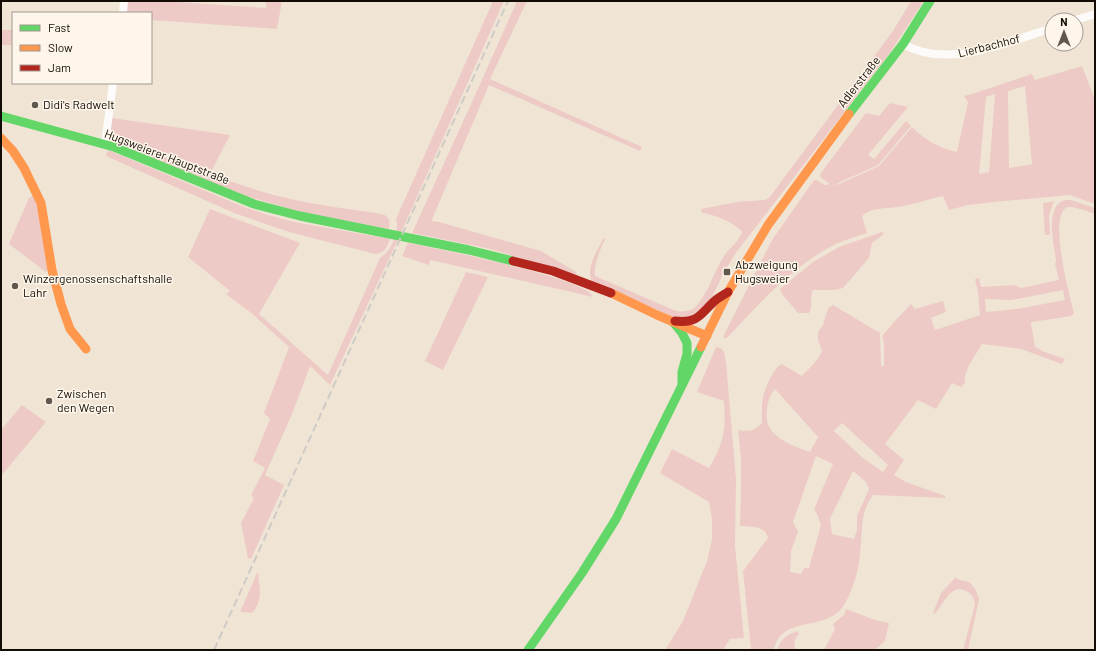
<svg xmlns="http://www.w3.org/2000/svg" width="1096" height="651" font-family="Barlow,sans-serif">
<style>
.green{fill:#edcac6;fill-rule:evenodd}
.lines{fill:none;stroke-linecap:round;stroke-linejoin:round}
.street{stroke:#fdfbf9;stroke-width:8}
.fast{stroke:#63d668;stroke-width:9}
.slow{stroke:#ff974d;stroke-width:9}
.jam{stroke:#b3261e;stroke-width:9}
.rail{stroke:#cecbc7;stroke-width:2;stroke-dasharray:8 4;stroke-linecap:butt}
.poi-dot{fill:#60584d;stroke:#fef6eb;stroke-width:1.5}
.labels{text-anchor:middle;stroke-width:3;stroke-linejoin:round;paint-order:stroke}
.street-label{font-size:12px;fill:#120c04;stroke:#fef6eb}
.poi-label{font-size:12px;fill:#120c04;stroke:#fef6eb;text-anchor:start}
</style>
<rect width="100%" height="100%" fill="#f0e5d5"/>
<path class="green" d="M127,1h36l103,7v-7h16l-5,28 -126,-9v-7h-25z
M493,1h11l-108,243 -66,141 -20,-19 -18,48 -27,61 19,10 -33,74 -3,-1 -7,-35 13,-25 -3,-3 14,-27 -12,-7 17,-42 -6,-6 25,-66 -39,-35 -24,-18 4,-3 -42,-34 22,-48 90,34 -41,71 69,61 52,-117c11,-6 20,-27 16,-39z
M517,1h10l-37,78 152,68 -2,4 -151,-66 -56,132 -1,4 7,1 102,29 35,21 1,3 -86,-26 -79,-16 60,-131z
M911,1h13l-35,53 -154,200c-3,6 -7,11 -10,16 -13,25 -17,50 -51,47l-81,-34c-9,-12 4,-32 10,-44l3,-1c-6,10 -12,27 -11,38l81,35c6,1 13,1 18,-3 13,-11 20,-37 30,-52 5,-8 15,-14 18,-24 -6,-9 -29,-18 -40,-19l-1,-4 36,-7 27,-2 5,-2 124,-167z
M1,30h12v15h-12z
M1082,66l13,34v104l-25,-9 -66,6 -36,4 -19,5 -6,-14c-15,3 -30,9 -46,11 -12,2 -25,0 -35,9l5,17c-9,3 -20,6 -29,10 -44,21 -77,59 -110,94l-4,2v-4l48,-95 42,-60c5,-1 8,6 14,5l1,-2 -8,-5 -1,-4 46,-61 13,3 11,-13 18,4 -40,48 6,4 32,-38 5,5 -33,39 -42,19 1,1 42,-19 33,-39c13,13 27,21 45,25l11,-50 -4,-6 14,-4 54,-18 3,6zM1025,86l7,78 -23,4 -1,-77zM995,94l-6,78 -10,2 7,-77z
M112,118l118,17 -18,35 -52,-19 -50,-14z
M113,142c51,11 97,34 147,49 39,12 81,17 122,23 8,3 8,7 7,15l-78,-14 -65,-19z
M108,150l136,57 24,8 26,7 96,17c-3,8 -5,14 -15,15l-86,-22 -55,-19 -128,-57z
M33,196h3l13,73 -3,3 -37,-28 20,-46z
M1065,200h6l24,8v6c-6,-2 -21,-8 -27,-7 -21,6 2,90 6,106l-3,3 -39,6 -1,2 4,23 7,4 23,8 -3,5 -41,-15 -39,-5c-6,11 -19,26 -17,39l-4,4 -9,-4 -16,26 -18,-9 -33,44 19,16 -10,15 12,7 39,14v2l-72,-3c-14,19 -10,36 -13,58 -1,17 -7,37 -16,52 -15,25 -51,12 -66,34 -2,3 -3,7 -5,11h-22l-8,-79 25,-33c-2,-13 -19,-11 -28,-12l1,-40v-28l-3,-28c13,2 15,1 24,-7 0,-10 -1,-20 2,-29 2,-8 10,-27 18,-30l20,12c7,-8 16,-15 20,-25l-4,-11v-8l5,-7 5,-17 5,-3 47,28 1,33h3v-23l-2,-7 12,-14 17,-18 4,5 28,-8 3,11 -15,6 4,12 45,-15 -2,-23 -3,-13 4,-1 2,9 33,-2 7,3 38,-8 -4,-16 1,-4c-2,-15 -12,-54 9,-60zM1063,290l2,10 -48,9 -31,3 -1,-13 27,1zM775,389l43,48 -8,15c-20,-7 -48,-17 -43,-43 1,-8 3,-14 8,-20zM842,423l46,42 -5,7 -20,-14 -29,-27zM816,456l17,8 -19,45 4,7 3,9 -12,43h-5l-3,6 -11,-2 1,-21 7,-19 -5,-10zM853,471l13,11 3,7 -12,27v14l-3,9 -22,-5 -2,-15z
M1054,201l-5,14 1,20h-5l-2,-32z
M882,232l2,2 -12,9 -3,15 -26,30 -8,2h-22c-4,8 1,15 -4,23h-11l-16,-19 -2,-5 33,-27 26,-15z
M408,243c26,5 178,35 185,54l-149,-34 -14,-3 -1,5 -27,-9z
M466,272l22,5 -45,93 -18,-9z
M716,347l5,1 3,4 2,10 10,117 -1,67 9,92 -14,1 -7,11h-58l18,-29 24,-60 5,-22v-19l-3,-18 -49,-29 12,-24 37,19c15,-26 17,-37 15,-67l-27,-9z
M22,405l24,17 -45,54v-46z
M258,571c1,16 6,29 -6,42l-12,-1z
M956,577l1,2 12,3 7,8 3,9 -11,51h-5l12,-45c-1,-6 -2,-10 -7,-13 -18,-11 -24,14 -34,22l-1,-1 8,-20z
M846,609l29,11 14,3 -4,18 -10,9h-51l11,-21 -2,-5 11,-9z
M798,631l1,3c-5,5 -6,9 -3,16h-19c4,-11 10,-16 21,-19z"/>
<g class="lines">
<path class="street" d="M123,13l1,-12
M1076,20l19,-6
M903,44c45,26 104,-2 149,-16
M105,144l8,-61"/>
<path class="fast" d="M849,114l54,-70 27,-43
M1,116l113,31 140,57 46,12 169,34 44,11
M673,322l9,11 5,10v11l-5,18v13
M528,650l54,-77 34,-54 85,-172"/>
<path class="slow" d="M1,138l12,13 11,17 17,35 11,67 9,34 9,25 16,20
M611,293l46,22 50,21
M701,347l27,-55 40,-67 81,-111"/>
<path class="jam" d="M513,261l40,10 58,22
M675,321c25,3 26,-9 42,-22 4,-3 8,-5 11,-7"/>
<path class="rail" d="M214,650l294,-649"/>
</g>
<g class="poi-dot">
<circle cx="35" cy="105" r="4"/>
<rect x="723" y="268" width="8" height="8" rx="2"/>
<circle cx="15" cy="286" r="4"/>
<circle cx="49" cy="401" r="4"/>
</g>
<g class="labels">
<g class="street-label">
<text transform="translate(989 46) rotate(-14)" y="4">Lierbachhof</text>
<text transform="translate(859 82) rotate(-52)" y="4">Adlerstraße</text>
<text transform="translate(167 157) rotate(21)" y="4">Hugsweierer Hauptstraße</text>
</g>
<g class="poi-label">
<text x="43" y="109">Didi's Radwelt</text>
<text x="735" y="269">Abzweigung<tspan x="735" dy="14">Hugsweier</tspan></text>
<text x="23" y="283">Winzergenossenschaftshalle<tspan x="23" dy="14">Lahr</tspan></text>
<text x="57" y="398">Zwischen<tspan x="57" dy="14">den Wegen</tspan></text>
</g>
</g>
<rect width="1096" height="651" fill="none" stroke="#120c04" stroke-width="4"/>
<rect x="12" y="12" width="140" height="72" fill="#fef6eb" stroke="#a0988f"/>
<rect x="20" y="25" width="20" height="6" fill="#63d668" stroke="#a0988f"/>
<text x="48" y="32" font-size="12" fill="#120c04">Fast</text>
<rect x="20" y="45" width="20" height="6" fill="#ff974d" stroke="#a0988f"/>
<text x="48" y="52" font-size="12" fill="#120c04">Slow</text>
<rect x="20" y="65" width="20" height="6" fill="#b3261e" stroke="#a0988f"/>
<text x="48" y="72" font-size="12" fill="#120c04">Jam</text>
<g transform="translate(1064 32)"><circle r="19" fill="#fef6eb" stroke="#a0988f"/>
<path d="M0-3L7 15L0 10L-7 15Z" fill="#60584d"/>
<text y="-6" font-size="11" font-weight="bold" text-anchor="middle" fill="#120c04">N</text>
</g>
</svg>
